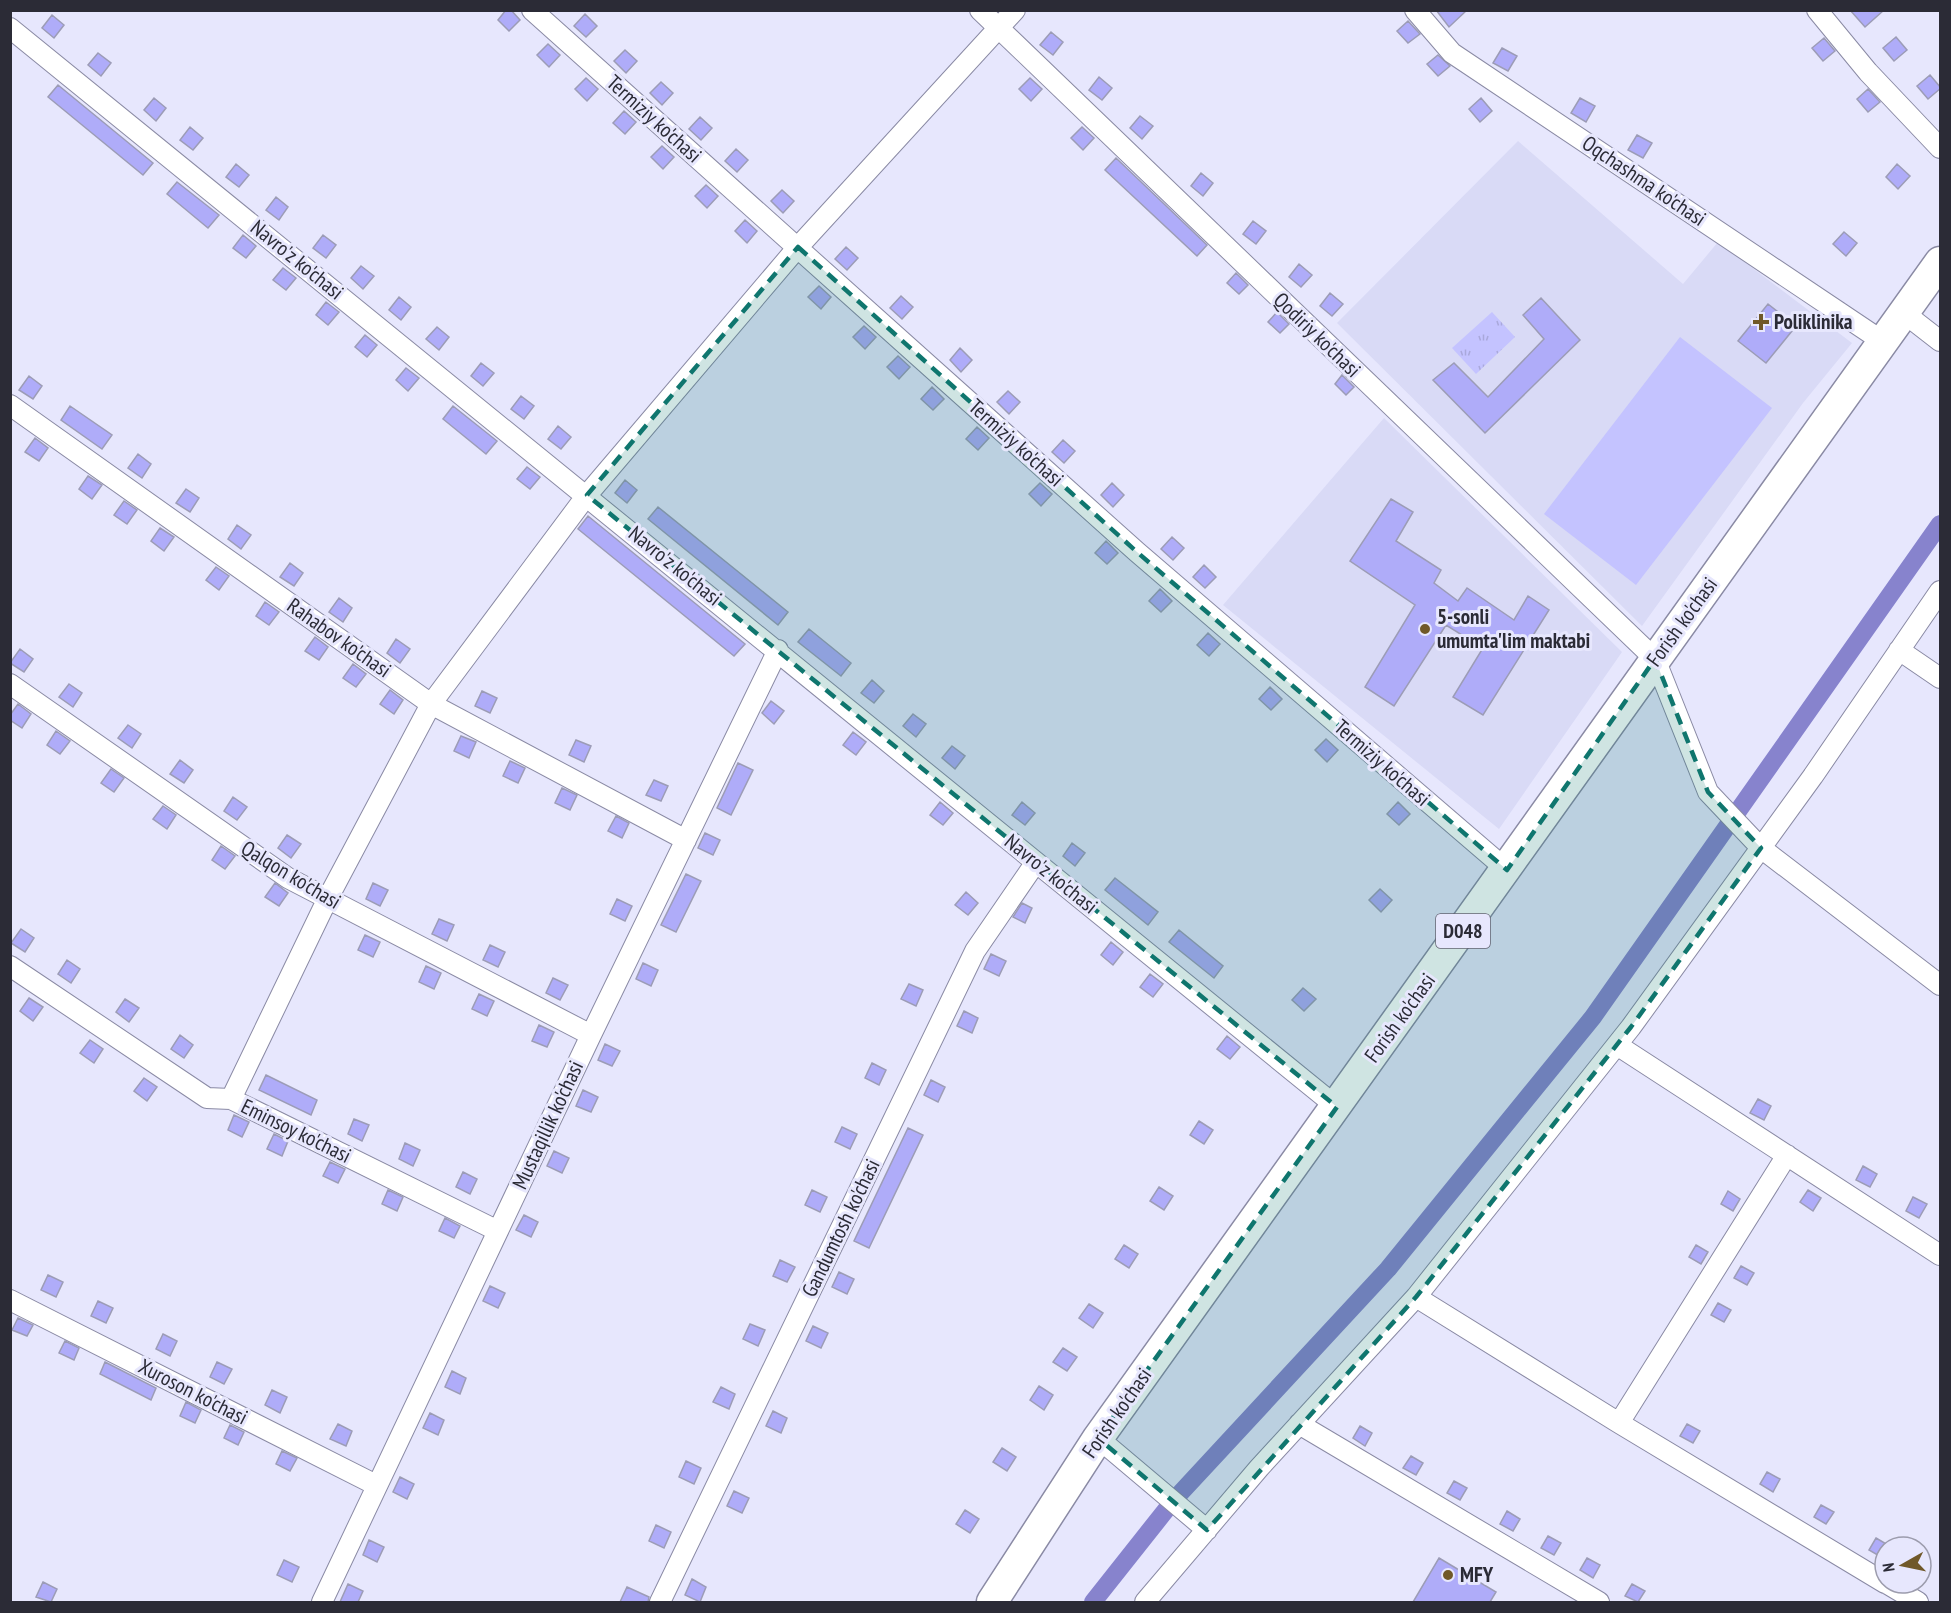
<svg xmlns="http://www.w3.org/2000/svg" width="1951" height="1613" font-family="'PT Sans Narrow',sans-serif">
<style>
.built{fill:#d9daf6}
.grass{fill:url(#grass-tufts)}
.pitch{fill:#c4c3ff}
.lines{fill:none;stroke-linecap:round;stroke-linejoin:round}
.canal{stroke:#8783cd;stroke-width:18}
.building{fill:#afacf9;stroke:#9c9cb6;stroke-width:1.5}
.minor-casing{stroke:#8a8aa4;stroke-width:22}
.primary-casing{stroke:#8a8aa4;stroke-width:33}
.minor{stroke:#fff;stroke-width:20}
.primary{stroke:#fff;stroke-width:30}
.marked{fill:#0f766e;fill-opacity:0.2;stroke:#0f766e;stroke-width:4.5;stroke-dasharray:12 8;stroke-linejoin:round}
.poi-dot{fill:#705829;stroke:#e7e7fd;stroke-width:2}
.labels{text-anchor:middle;stroke-width:6;stroke-linejoin:round;paint-order:stroke}
.shield{fill:#e7e7fd;stroke:#636372;stroke-width:1.5}
.shield-label{font-size:20px;font-weight:bold;fill:#2b2b36}
.street-label{font-size:21px;fill:#2b2b36;stroke:#e7e7fd}
.poi-label{font-size:21px;font-weight:bold;fill:#2b2b36;stroke:#e7e7fd;text-anchor:start}
</style>
<defs>
<pattern id="grass-tufts" width="24" height="20" patternUnits="userSpaceOnUse" patternTransform="scale(1.5)"><rect width="24" height="20" fill="#c4c3ff"/><path d="M3 7l-1-3M5 7V3M7 7l1-3M15 17l-1-3M17 17v-4M19 17l1-3" fill="none" stroke="#a9a8db"/></pattern>
</defs>
<rect width="100%" height="100%" fill="#e7e7fd"/>
<path class="built" d="M1518,141l165,143 35,-42 134,101 -49,60 -161,223 -305,-303z
M1384,418l238,234 -123,177 -276,-224z"/>
<path class="grass" d="M1492,312l23,25 -39,37 -24,-26z"/>
<path class="pitch" d="M1680,337l92,71 -136,177 -92,-71z"/>
<g class="lines">
<path class="canal" d="M1093,1602l80,-101 215,-232 205,-252 347,-493"/>
</g>
<path class="building" d="M506,10h5l9,10 -11,11 -11,-11z
M1436,10h31l-18,17z
M1850,10h34l-19,17z
M585,14l12,12 -11,11 -12,-11z
M52,15l12,10 -10,13 -12,-10z
M1408,21l12,13 -12,9 -11,-12z
M1051,32l12,10 -10,13 -13,-10z
M1896,37l11,13 -13,11 -11,-13z
M1824,38l11,13 -12,10 -11,-13z
M548,44l12,11 -11,12 -12,-12z
M1502,48l15,8 -9,15 -15,-8z
M625,50l12,11 -11,12 -12,-12z
M98,53l13,10 -10,13 -13,-11z
M1438,55l12,11 -12,10 -11,-12z
M1930,75l11,13 -13,11 -11,-13z
M1099,77l13,11 -10,12 -13,-10z
M586,78l12,11 -11,12 -12,-12z
M1030,78l12,11 -11,12 -12,-12z
M661,82l12,11 -11,12 -12,-12z
M58,85l95,78 -10,12 -95,-78z
M1868,89l12,13 -12,10 -11,-13z
M154,98l12,10 -10,13 -12,-11z
M1481,98l11,13 -12,11 -11,-13z
M1580,98l15,8 -9,16 -15,-9z
M624,111l12,11 -11,12 -12,-11z
M1140,116l13,10 -11,13 -12,-11z
M700,117l12,11 -11,12 -12,-11z
M190,127l13,11 -10,12 -13,-10z
M1082,127l12,11 -11,12 -12,-12z
M1637,135l15,8 -9,15 -15,-8z
M662,146l12,11 -11,12 -12,-12z
M736,149l12,11 -11,12 -12,-11z
M1116,158l91,87 -10,11 -92,-86z
M236,164l13,11 -10,12 -13,-10z
M1897,164l13,12 -12,13 -12,-12z
M1201,173l12,10 -10,13 -12,-10z
M177,182l42,33 -11,13 -41,-34z
M706,185l12,11 -11,12 -12,-12z
M782,190l12,11 -11,12 -12,-12z
M276,197l12,10 -9,13 -13,-10z
M745,220l12,11 -10,12 -12,-12z
M1253,221l13,10 -10,13 -13,-10z
M1844,232l13,11 -11,13 -13,-12z
M243,235l13,11 -10,12 -13,-10z
M323,235l13,10 -10,13 -13,-10z
M846,247l12,11 -11,12 -12,-11z
M1299,264l13,11 -11,12 -12,-10z
M361,266l13,10 -11,13 -12,-11z
M283,268l13,10 -10,12 -13,-10z
M1236,273l12,12 -9,9 -12,-11z
M819,286l12,11 -10,12 -13,-12z
M1330,293l13,11 -11,12 -12,-10z
M901,296l12,11 -11,12 -12,-11z
M399,297l12,10 -10,13 -12,-10z
M1541,298l39,42 -95,93 -52,-53 21,-17 34,34 56,-58 -21,-24z
M326,302l13,10 -11,13 -12,-10z
M1768,304l28,22 -30,37 -28,-22z
M1277,312l12,12 -9,9 -12,-11z
M864,326l12,11 -11,12 -12,-12z
M437,327l12,10 -10,13 -13,-11z
M365,335l12,10 -10,12 -12,-10z
M960,348l12,12 -11,12 -11,-12z
M898,356l12,11 -11,12 -12,-12z
M481,363l13,10 -11,13 -12,-10z
M406,368l13,10 -11,13 -12,-11z
M1342,375l12,12 -8,8 -11,-11z
M29,376l13,10 -9,13 -14,-9z
M932,387l12,12 -11,11 -12,-11z
M1008,391l12,11 -11,12 -12,-12z
M521,396l13,10 -10,13 -13,-10z
M70,406l42,29 -10,14 -41,-29z
M453,406l44,35 -11,13 -43,-35z
M558,426l13,11 -10,12 -13,-10z
M977,427l12,11 -11,12 -12,-11z
M35,438l13,10 -9,13 -14,-9z
M1063,440l12,11 -11,12 -12,-11z
M138,454l13,10 -9,14 -14,-10z
M527,467l13,10 -10,12 -13,-10z
M88,476l14,9 -10,14 -13,-10z
M625,480l12,10 -10,13 -12,-10z
M1040,483l12,11 -11,12 -12,-12z
M1112,483l12,12 -11,12 -12,-12z
M186,489l13,9 -9,14 -14,-9z
M1391,499l22,13 -17,29 45,29 -7,13 24,18 9,-13 47,32 14,-24 21,14 -66,105 -30,-18 30,-49 -37,-23 -52,81 -29,-19 50,-82 -65,-44z
M124,501l13,9 -10,14 -13,-9z
M658,507l130,105 -10,13 -130,-106z
M588,516l157,128 -11,12 -156,-127z
M237,525l14,10 -10,14 -13,-10z
M160,528l14,9 -10,14 -13,-10z
M1172,537l12,11 -11,12 -12,-11z
M1106,541l12,12 -11,11 -12,-11z
M290,563l13,10 -9,13 -14,-9z
M1204,565l12,12 -11,11 -12,-11z
M216,567l13,9 -10,14 -13,-10z
M1160,589l12,12 -11,11 -12,-11z
M339,598l13,10 -9,14 -14,-10z
M265,602l14,10 -10,13 -13,-9z
M809,629l42,34 -10,13 -43,-34z
M1208,633l12,11 -11,12 -12,-11z
M315,637l13,10 -9,13 -14,-9z
M396,639l14,10 -10,14 -13,-10z
M20,649l13,10 -9,13 -14,-9z
M353,664l13,10 -10,13 -13,-9z
M872,680l12,11 -10,12 -13,-10z
M69,684l13,9 -9,14 -14,-10z
M1270,687l12,12 -11,11 -12,-11z
M390,690l13,10 -9,14 -14,-10z
M482,691l15,7 -7,15 -15,-7z
M771,701l13,10 -10,13 -12,-11z
M18,704l13,10 -9,14 -12,-8v-5z
M913,714l13,10 -10,13 -13,-11z
M128,725l13,9 -9,14 -14,-10z
M56,731l14,10 -10,13 -13,-9z
M853,732l13,10 -10,13 -13,-10z
M461,736l15,6 -7,16 -15,-7z
M1326,739l12,11 -11,12 -12,-12z
M576,740l15,6 -7,16 -15,-7z
M952,746l13,10 -10,13 -13,-11z
M180,760l13,10 -9,13 -14,-9z
M510,761l15,7 -7,15 -15,-7z
M738,763l15,7 -22,45 -14,-7z
M111,769l13,9 -10,14 -13,-9z
M654,780l14,6 -7,15 -15,-6z
M562,788l15,7 -7,15 -15,-7z
M233,797l14,10 -10,13 -13,-9z
M940,802l13,11 -10,12 -13,-10z
M1022,802l13,11 -10,12 -13,-10z
M1398,802l12,12 -11,11 -12,-11z
M163,806l13,9 -9,14 -14,-10z
M616,816l13,7 -7,15 -14,-7z
M705,833l15,7 -7,15 -15,-7z
M287,835l14,9 -10,14 -13,-10z
M1072,843l13,10 -10,13 -12,-10z
M221,846l14,10 -10,13 -13,-9z
M686,874l15,7 -25,51 -15,-7z
M1115,878l43,34 -10,13 -43,-35z
M275,883l13,10 -9,13 -14,-9z
M373,883l15,7 -8,16 -14,-7z
M1380,889l12,11 -11,12 -12,-12z
M966,892l12,11 -10,12 -13,-10z
M617,899l15,7 -7,15 -15,-7z
M1022,903l10,5 -7,15 -12,-6z
M439,919l15,6 -7,16 -15,-7z
M21,929l13,9 -9,14 -14,-9z
M1179,930l44,36 -9,12 -45,-36z
M365,935l15,7 -7,15 -15,-7z
M1111,942l12,10 -10,13 -12,-10z
M490,945l15,7 -7,15 -15,-7z
M991,954l15,7 -7,15 -15,-7z
M67,960l13,9 -9,14 -13,-9z
M643,963l15,7 -7,16 -15,-7z
M426,966l15,7 -7,16 -15,-7z
M1150,974l13,10 -10,13 -13,-10z
M553,978l15,7 -8,15 -14,-7z
M909,984l14,6 -7,16 -15,-7z
M1303,988l13,11 -12,12 -12,-11z
M479,994l15,7 -7,15 -15,-7z
M29,998l14,9 -10,14 -13,-10z
M125,999l14,9 -10,14 -13,-10z
M964,1011l14,7 -6,15 -15,-7z
M539,1025l15,7 -7,15 -15,-6z
M180,1035l13,10 -9,13 -13,-9z
M1227,1036l13,11 -10,12 -13,-10z
M90,1040l13,9 -9,14 -14,-10z
M605,1044l15,7 -8,15 -14,-6z
M872,1063l14,7 -7,15 -14,-7z
M266,1075l51,25 -6,15 -52,-25z
M144,1078l13,9 -10,14 -13,-10z
M931,1080l14,7 -7,15 -14,-7z
M583,1090l15,7 -7,15 -15,-6z
M1758,1099l13,7 -7,14 -14,-7z
M234,1115l15,7 -7,15 -14,-7z
M354,1119l15,6 -7,16 -14,-7z
M1199,1121l14,9 -9,14 -14,-9z
M842,1127l15,7 -7,15 -15,-7z
M908,1128l15,7 -54,113 -15,-7z
M274,1134l14,7 -6,15 -15,-7z
M405,1143l15,7 -7,16 -14,-7z
M554,1151l15,7 -7,15 -15,-7z
M330,1162l15,7 -7,14 -15,-7z
M1863,1166l14,8 -7,13 -14,-7z
M463,1172l14,7 -7,15 -14,-7z
M1159,1187l14,9 -9,14 -14,-9z
M388,1190l15,7 -6,14 -15,-7z
M812,1190l15,7 -7,15 -15,-7z
M1808,1190l13,8 -8,13 -13,-9z
M1728,1191l12,8 -7,12 -12,-7z
M1913,1197l14,7 -8,14 -13,-7z
M524,1215l14,7 -7,15 -15,-7z
M445,1218l15,8 -6,12 -15,-7z
M1124,1245l14,9 -9,14 -14,-9z
M1696,1245l12,7 -7,12 -12,-7z
M780,1260l15,7 -8,15 -14,-6z
M1741,1266l13,7 -7,12 -13,-7z
M839,1272l15,7 -7,15 -15,-7z
M48,1275l15,7 -7,15 -15,-7z
M490,1286l15,7 -7,15 -15,-7z
M98,1301l15,7 -7,15 -15,-7z
M1718,1303l13,7 -7,12 -13,-7z
M1089,1304l14,9 -10,15 -14,-10z
M18,1318l15,7 -6,11 -15,-6z
M750,1324l15,6 -7,16 -15,-7z
M813,1326l15,7 -7,15 -15,-7z
M163,1334l14,7 -7,15 -14,-7z
M65,1341l14,7 -5,12 -15,-7z
M1063,1348l14,9 -10,14 -14,-9z
M105,1362l51,26 -5,12 -51,-26z
M217,1362l15,7 -8,15 -14,-7z
M452,1371l14,7 -6,16 -15,-7z
M1039,1386l14,9 -9,15 -14,-10z
M721,1387l14,7 -6,15 -16,-7z
M272,1390l15,7 -7,16 -15,-8z
M186,1402l15,8 -6,13 -15,-7z
M773,1411l14,7 -6,15 -15,-7z
M430,1413l14,7 -6,15 -15,-7z
M338,1424l14,7 -6,15 -16,-7z
M1687,1424l13,7 -7,12 -13,-7z
M230,1425l14,7 -6,13 -14,-7z
M1360,1426l12,7 -7,13 -12,-8z
M1002,1448l14,9 -9,14 -14,-9z
M282,1451l15,7 -7,13 -14,-7z
M1411,1456l12,7 -7,12 -13,-7z
M686,1461l15,7 -7,16 -15,-7z
M1767,1472l13,7 -7,13 -13,-8z
M400,1477l14,7 -7,15 -14,-7z
M1454,1481l13,7 -7,12 -13,-7z
M734,1491l15,7 -7,15 -15,-7z
M1821,1505l13,7 -8,12 -12,-7z
M965,1510l14,9 -9,14 -14,-9z
M1507,1511l13,8 -7,12 -13,-7z
M656,1525l15,7 -7,16 -15,-7z
M1548,1536l13,7 -7,12 -13,-7z
M1876,1538l12,7 -7,12 -12,-7z
M369,1540l15,7 -7,15 -14,-7z
M1439,1558l57,34 -6,10h-77z
M1587,1558l13,7 -7,13 -13,-8z
M284,1560l15,7 -7,15 -15,-7z
M692,1579l14,8 -6,15 -15,-7z
M43,1582l14,7 -6,13 -15,-5z
M348,1584l15,7 -5,11h-18z
M1632,1584l13,7 -7,11 -13,-6z
M627,1587l22,10 -1,5h-28z"/>
<g class="lines">
<g class="minor-casing">
<path id="minor" d="M532,10l605,542 370,318
M980,10l675,649 53,133 53,56 179,137
M1415,10l37,43 430,288
M1817,10l51,62 72,76
M10,28l1327,1079
M1904,313l36,28
M10,405l421,299 255,136
M1899,650l41,28
M10,684l278,194 303,157
M10,966l197,132 24,1 267,132
M1617,1045l323,210
M231,1099l97,-201 103,-194 156,-209 211,-248 217,-237
M1416,1297l203,126 266,160
M10,1300l366,185
M1619,1423l168,-268
M1299,1424l300,178
M1098,1438l109,92
M1886,1583l32,19
M322,1602l269,-567 187,-385
M660,1602l315,-651 61,-89
M1145,1602l114,-134 157,-171 215,-270 182,-251 127,-185"/>
</g>
<g class="primary-casing">
<path id="primary" d="M992,1602l106,-164 842,-1176"/>
</g>
<use href="#minor" class="minor"/>
<use href="#primary" class="primary"/>
</g>
<path class="marked" d="M798,247l339,305 370,318 148,-211 53,133 53,56 -130,179 -215,270 -209,233 -109,-92 239,-331 -750,-612z"/>
<g class="poi-dot">
<path d="M1758 313h6v6h6v6h-6v6h-6v-6h-6v-6h6z"/>
<circle cx="1425" cy="629" r="6"/>
<circle cx="1448" cy="1575" r="6"/>
</g>
<g class="labels">
<rect class="shield" x="1436" y="914" width="54" height="34" rx="4.5"/>
<g class="shield-label">
<text x="1463" y="938">D048</text>
</g>
<g class="street-label">
<text transform="translate(654 119) rotate(42)" y="7">Termiziy ko'chasi</text>
<text transform="translate(1644 181) rotate(34)" y="7">Oqchashma ko'chasi</text>
<text transform="translate(297 260) rotate(39)" y="7">Navro'z ko'chasi</text>
<text transform="translate(1317 335) rotate(44)" y="7">Qodiriy ko'chasi</text>
<text transform="translate(1016 443) rotate(42)" y="7">Termiziy ko'chasi</text>
<text transform="translate(675 566) rotate(39)" y="7">Navro'z ko'chasi</text>
<text transform="translate(1682 622) rotate(-54)" y="7">Forish ko'chasi</text>
<text transform="translate(339 638) rotate(35)" y="7">Rahabov ko'chasi</text>
<text transform="translate(1382 763) rotate(41)" y="7">Termiziy ko'chasi</text>
<text transform="translate(1051 874) rotate(39)" y="7">Navro'z ko'chasi</text>
<text transform="translate(291 875) rotate(31)" y="7">Qalqon ko'chasi</text>
<text transform="translate(1400 1018) rotate(-54)" y="7">Forish ko'chasi</text>
<text transform="translate(548 1125) rotate(-65)" y="7">Mustaqillik ko'chasi</text>
<text transform="translate(296 1131) rotate(26)" y="7">Eminsoy ko'chasi</text>
<text transform="translate(841 1228) rotate(-64)" y="7">Gandumtosh ko'chasi</text>
<text transform="translate(193 1392) rotate(27)" y="7">Xuroson ko'chasi</text>
<text transform="translate(1117 1413) rotate(-55)" y="7">Forish ko'chasi</text>
</g>
<g class="poi-label">
<text x="1774" y="329">Poliklinika</text>
<text x="1437" y="624">5-sonli<tspan x="1437" dy="24">umumta'lim maktabi</tspan></text>
<text x="1460" y="1582">MFY</text>
</g>
</g>
<rect width="1951" height="1613" fill="none" stroke="#2b2b36" stroke-width="24"/>
<g transform="translate(1903 1565) rotate(261)"><circle r="28" fill="#e7e7fd" stroke="#9c9cad" stroke-width="1.5"/>
<path d="M0-4.5L10 22L0 15L-10 22Z" fill="#705829"/>
<text y="-9" font-size="16" font-weight="bold" text-anchor="middle" fill="#2b2b36">N</text>
</g>
</svg>
